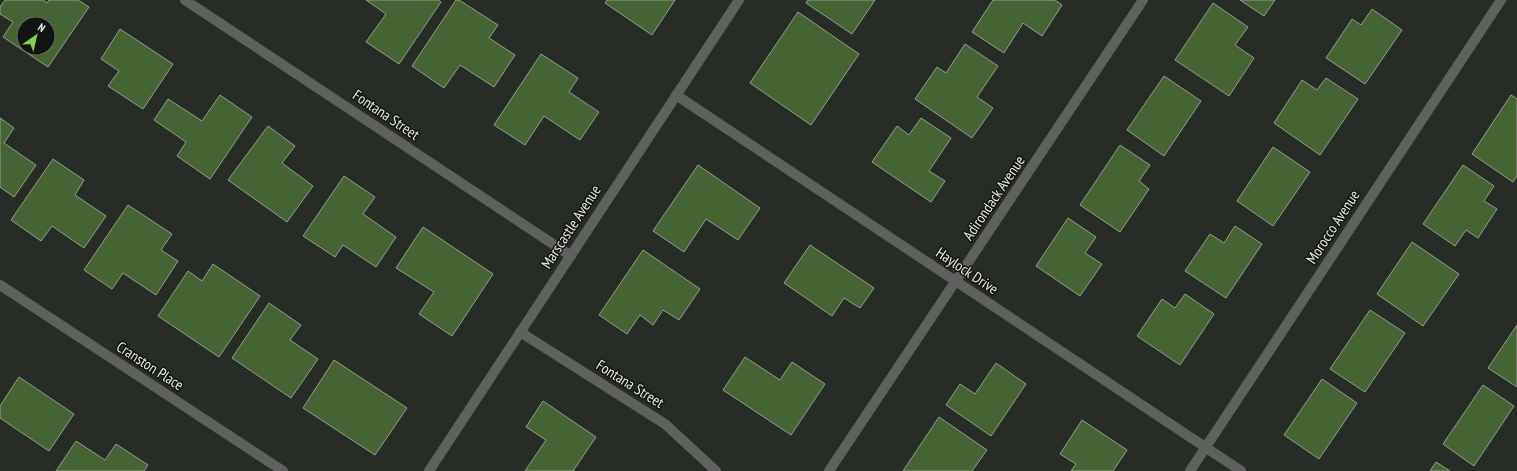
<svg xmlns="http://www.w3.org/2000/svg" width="1517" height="471" font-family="'PT Sans Narrow',sans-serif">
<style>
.building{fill:#466333;stroke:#979c94;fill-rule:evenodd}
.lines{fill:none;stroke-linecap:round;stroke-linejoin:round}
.minor{stroke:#5f615e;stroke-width:10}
.labels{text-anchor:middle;stroke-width:3;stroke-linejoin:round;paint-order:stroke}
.street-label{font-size:15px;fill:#e7e9e5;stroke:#121411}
</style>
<rect width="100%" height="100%" fill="#282c26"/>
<path class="building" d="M5,0h38l4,3 2,-3h29l11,7 -41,60 -45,-30 10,-15 -13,-8v-7zM24,24h24v24h-24z
M366,0h72l3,2 -42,62 -33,-22 20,-28z
M456,0h3l39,25 -9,13 26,17 -21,32 -34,-22 -16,23 -32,-22z
M607,0h68l-23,35 -47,-32z
M808,0h67l-23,34 -46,-31z
M993,0h62l7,5 -20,31 -19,-13 -19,30 -32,-21z
M1240,0h35l-11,16z
M1213,3l35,24 -13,18 19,13 -25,38 -54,-36z
M1372,9l30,21 -37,54 -39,-26 26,-39 9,6z
M798,12l61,42 -48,71 -61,-42z
M120,29l53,35 -30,45 -35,-23 11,-15 -18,-12z
M965,44l33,22 -21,31 16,11 -21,30 -57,-39 22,-32 9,6z
M541,54l37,24 -9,14 30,20 -19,28 -36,-24 -19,29 -31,-20z
M1164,76l37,25 -37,55 -37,-26z
M1326,78l32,21 -38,56 -46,-32 28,-43 15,10z
M220,95l32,22 -42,62 -33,-23 9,-14 -32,-22 14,-21 34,22z
M1511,95l6,4v77l-4,6 -41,-28z
M0,118l14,10 -10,15 32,22 -22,32 -14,-10z
M921,118l30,20 -22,33 16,10 -14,21 -59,-40 25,-36 12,9z
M268,126l27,20 -13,17 31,23 -26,36 -59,-42z
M1120,145l30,20 -11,16 10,8 -29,43 -40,-27z
M1273,147l37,25 -37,54 -36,-25z
M53,159l31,21 -9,15 31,21 -22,32 -32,-22 -11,15 -30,-21z
M698,165l62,43 -22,32 -32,-21 -22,33 -31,-21z
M1463,165l31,21 -10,15 13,8 -19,29 -12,-8 -11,16 -32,-22z
M344,176l31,21 -12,17 33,23 -20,30 -33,-22 -8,12 -32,-21z
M128,205l44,29 -11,16 17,11 -22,34 -33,-22 -11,16 -28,-19z
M1068,218l28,19 -11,16 17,11 -22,32 -44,-30z
M1235,226l27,18 -36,54 -41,-27 25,-37 14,9z
M423,227l70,47 -41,62 -33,-22 15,-22 -38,-24z
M1412,242l47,32 -36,52 -46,-32z
M810,245l64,43 -14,20 -16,-10 -12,18 -48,-33z
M643,250l57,39 -21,31 -16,-10 -10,15 -13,-10 -13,19 -28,-19z
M213,264l47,32 -41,61 -61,-41 30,-45 14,10z
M1185,294l29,20 -34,51 -43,-29 25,-37 13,9z
M269,303l32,22 -11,15 28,19 -27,39 -59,-40z
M1370,310l35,23 -40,59 -35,-23z
M1517,325v62l-29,-19z
M745,357l35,23 12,-18 33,22 -34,51 -68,-45z
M334,360l73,48 -32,47 -72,-47z
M996,363l30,21 -35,52 -45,-31 14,-21 15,10z
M19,377l55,37 -25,37 -49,-33v-12z
M1322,379l35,24 -38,56 -35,-24z
M1483,385l31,21 -40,60 -31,-22z
M543,401l53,36 -23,34h-48l21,-31 -20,-13z
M939,417l48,33 -15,21h-69z
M1082,420l45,30 -14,21h-42l5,-7 -16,-10z
M76,441l29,19 11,-16 32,21 -4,6h-88z
M1436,462l14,9h-20z"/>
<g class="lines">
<path class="minor" d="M185,0l386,256
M676,95l565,376
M0,285l283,186
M520,332l145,92 51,47
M429,471l310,-471
M829,471l314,-471
M1190,471l311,-471"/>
</g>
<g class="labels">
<g class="street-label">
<text transform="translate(386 115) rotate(34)" y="5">Fontana Street</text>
<text transform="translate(994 198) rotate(-56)" y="5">Adirondack Avenue</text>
<text transform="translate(571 227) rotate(-57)" y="5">Marscastle Avenue</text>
<text transform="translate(1333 227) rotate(-57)" y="5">Morocco Avenue</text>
<text transform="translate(967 271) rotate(34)" y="5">Haylock Drive</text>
<text transform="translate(150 366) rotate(33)" y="5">Cranston Place</text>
<text transform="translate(630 384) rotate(32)" y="5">Fontana Street</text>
</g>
</g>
<g transform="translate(36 36) rotate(34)"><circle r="19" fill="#121411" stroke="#676966"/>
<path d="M0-3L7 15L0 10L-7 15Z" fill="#84cf4d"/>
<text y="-6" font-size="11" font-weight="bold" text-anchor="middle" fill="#e7e9e5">N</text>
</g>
</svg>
